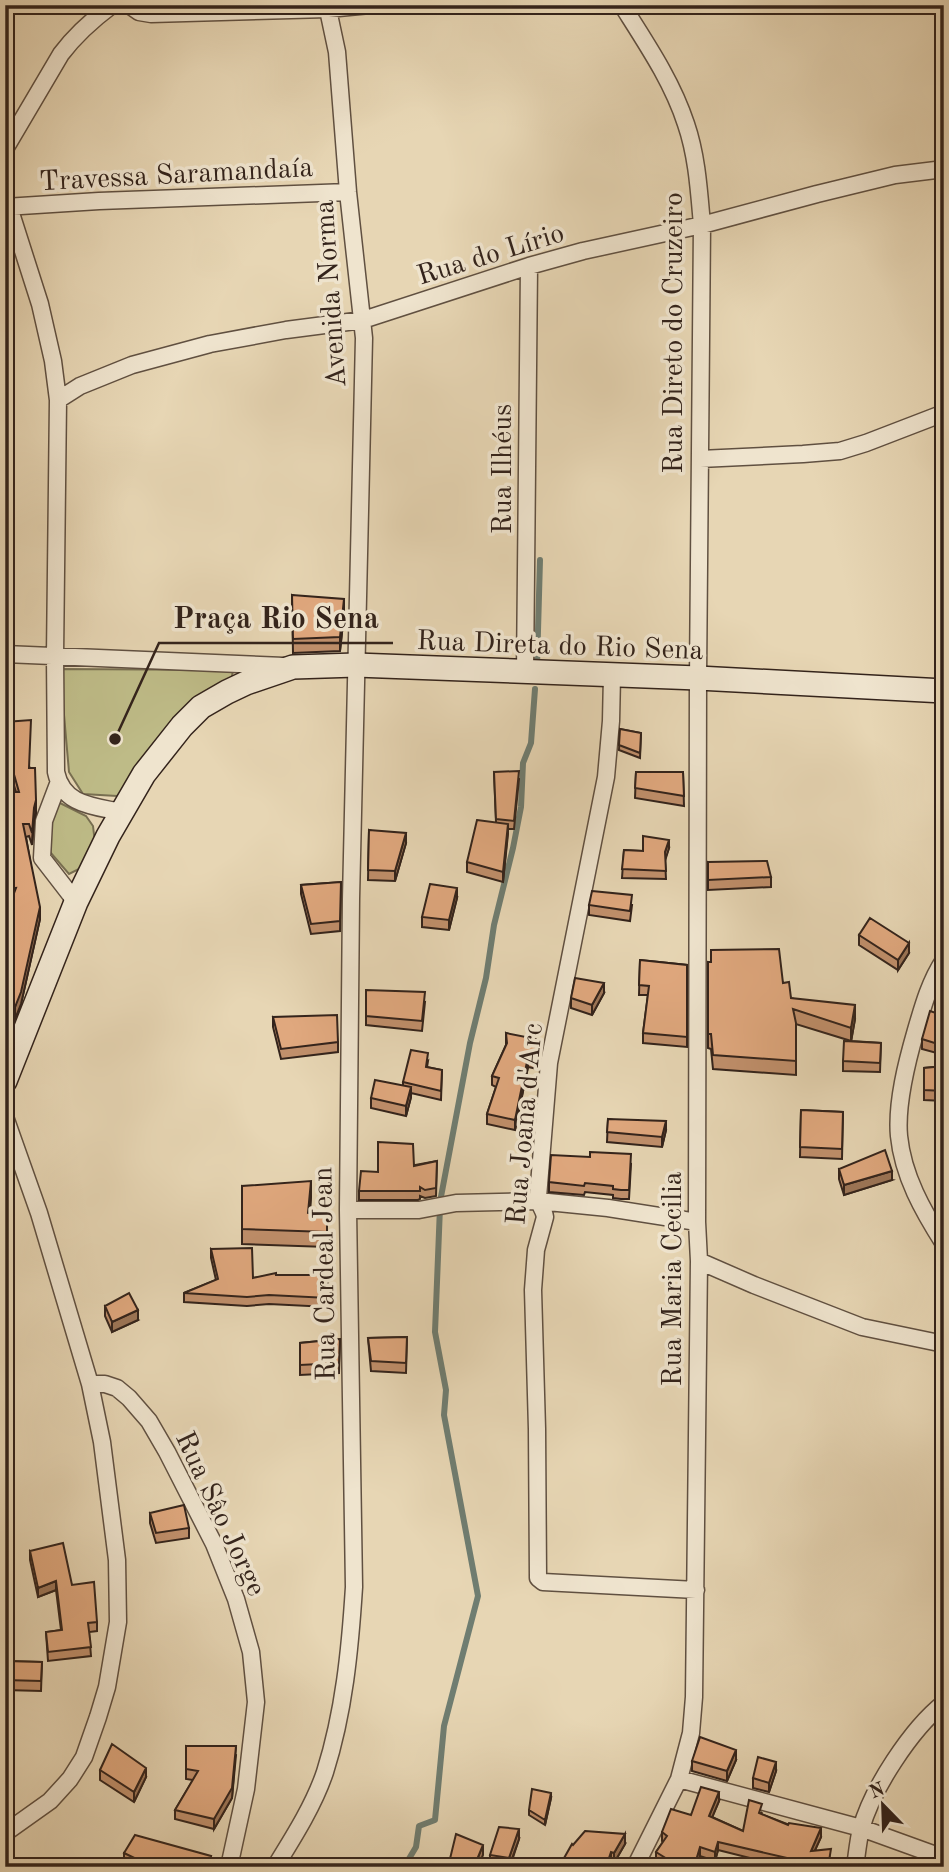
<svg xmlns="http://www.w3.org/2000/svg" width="949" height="1872" font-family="'Old Standard TT',serif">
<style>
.green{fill:#bebb87;stroke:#786f51;stroke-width:2}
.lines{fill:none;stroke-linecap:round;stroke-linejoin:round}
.stream{stroke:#6f7d71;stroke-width:6}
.street-casing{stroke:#605041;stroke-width:19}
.secondary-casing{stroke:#33231b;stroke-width:26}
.street{stroke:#efe4ce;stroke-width:16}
.secondary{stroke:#efe4ce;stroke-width:23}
.wall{fill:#c1906c;stroke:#33231b;stroke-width:2}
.shaded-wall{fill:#9d7658;stroke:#33231b;stroke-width:2}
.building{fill:#e0a87e;stroke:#33231b;stroke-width:2}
.labels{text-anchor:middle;stroke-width:7;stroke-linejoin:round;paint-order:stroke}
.street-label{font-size:28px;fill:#33231b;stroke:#efe4ce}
.leader{fill:none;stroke:#33231b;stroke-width:2.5}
.callout-dot{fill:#33231b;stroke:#efe4ce;stroke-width:2.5}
.callout-label{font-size:30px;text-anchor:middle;font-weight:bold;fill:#33231b;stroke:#efe4ce;stroke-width:7;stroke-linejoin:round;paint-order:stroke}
</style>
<rect width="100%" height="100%" fill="#e7d6b4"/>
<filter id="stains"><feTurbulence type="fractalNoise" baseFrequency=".00286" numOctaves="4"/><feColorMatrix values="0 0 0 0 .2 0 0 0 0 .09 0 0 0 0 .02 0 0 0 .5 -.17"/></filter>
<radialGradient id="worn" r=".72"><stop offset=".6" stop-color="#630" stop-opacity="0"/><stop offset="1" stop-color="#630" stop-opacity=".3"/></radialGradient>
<path class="green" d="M60,669l173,1 -2,12 -114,114 -34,-2 -14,-22z
M56,801l30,15 7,10 2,17 -14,25 -12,6 -19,-22 -1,-22z"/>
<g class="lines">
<path class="stream" d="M537,666l3,-106
M440,1202l30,-159 16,-65 8,-53 19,-77 8,-41 2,-44 8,-20 4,-54
M404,1867l12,-20 3,-21 16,-6 9,-94 34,-130 -34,-181 2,-25 -11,-58 5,-125"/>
<g class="street-casing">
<path id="street" d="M129,5l10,7 12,2 177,-5 42,-4
M622,5c24,38 50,76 64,119 11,32 13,67 16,101l-4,453 -1,544 2,39 -5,436 -3,36 -12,46 -44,88
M5,149l56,-95c15,-20 31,-34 51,-49
M5,207l94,-6 249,-9
M9,207l31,97 13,57 5,39 -3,256 1,116c7,33 36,34 65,40
M58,400l22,-14 52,-21 78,-21 76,-14 77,-10 166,-54 54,-15 119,-26 115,-31 78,-19 49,-6
M700,459l103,-5 37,-3 26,-8 78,-30
M5,654l279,12
M525,673l4,-407
M612,676l-1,45 -5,56 -57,286 -11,134c0,7 6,12 7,20l-9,33 -3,40 4,139 1,149 5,4 153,8
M58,784l-14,37 -2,37 34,44
M944,960c-14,21 -21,46 -28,70 -9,31 -20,73 -17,106 4,40 24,75 45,108
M5,1117l34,96 51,171 12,58 15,118 1,62 -11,65 -9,30 -14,40 -14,22 -20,22 -45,32
M348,1210h71l37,-7 82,-2 70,7 89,14
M699,1261l55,24 108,42 82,17
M90,1384h15l12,4 12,10 20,23 18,31 47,92 22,55 15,53 5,50 -10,87 -17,78
M679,1779l182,49 83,30
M275,1867c18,-29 39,-62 50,-95 19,-60 25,-122 29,-185l-6,-377 3,-311 13,-561 -16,-146 -11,-140 -10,-47
M855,1867c2,-13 3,-26 6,-38 11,-40 50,-100 83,-126"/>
</g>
<g class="secondary-casing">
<path id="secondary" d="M5,1081l71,-179 32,-66 36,-62 38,-48 19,-19 26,-15 19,-9 47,-16 63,-2 342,13 246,13"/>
</g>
<use href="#street" class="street"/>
<use href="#secondary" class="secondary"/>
</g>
<path class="wall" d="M292,595l52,19 -4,37 -47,2z
M5,722l25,46 6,45 -2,7 -2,25 -3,-9 -3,1 14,82 -19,85 -6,15 -10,-6v-96l6,-16 -6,1v-110h11l-7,-22 -4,-1z
M620,729l21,4 -1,25 -21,-8z
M494,772l25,7 -5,50h-6l-5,53 -36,-10v-10l29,-40z
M636,772h47l1,34 -49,-8z
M369,830l37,13 -11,38 -27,-1z
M669,848l-4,11 1,20 -44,-1 2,-28 19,1z
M708,862l63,15v10l-63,3z
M341,882l-1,49 -29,3 -10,-40v-9z
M457,898l-8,32 -27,-3v-10z
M589,905h43l-2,16 -41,-6z
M859,935l50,18 -11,17 -39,-25z
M640,960l47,5v82l-44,-4v-10l5,-38h-9z
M708,962l75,21 8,15 64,21 -4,22 30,2 -1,29 -37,-1v-10l8,-20 -55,-17v51l-83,-6 -2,-20 -3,-1z
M604,993l-12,22 -21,-7v-10z
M944,999v56l-22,-6v-10l17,-25z
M425,1002l-3,29 -56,-6v-9z
M273,1017l65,25v10l-57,7 -8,-32z
M506,1033l35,17 -3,19 -10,-2 -13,63 -28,-6v-10l9,-27 -4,-2v-9l14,-31z
M428,1061l-1,6 15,3 -1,30 -30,-7v4l-5,19 -35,-8v-10l32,-12v-4z
M944,1066v35l-20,-1v-32z
M801,1110l42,2 -1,47 -42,-2z
M608,1119l58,11 -4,17 -55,-5z
M437,1161l-1,35 -11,2 -5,-2v3l-2,1h-59v-9l19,-19z
M631,1164l-2,35h-8l-8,-1v-3l-28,-3 -1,3 -35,-3v-10z
M839,1169l53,11 -48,15 -5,-16z
M242,1186l69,10 -1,17 17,3v31l-85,-3z
M211,1249l42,29 23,-3h51l1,32 -59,-3 -22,2 -63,-4v-9l32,-13 -5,-22z
M105,1306l33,14 -26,12 -7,-16z
M407,1337l-1,36 -35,-2 -3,-33z
M340,1339l-1,34 -39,2v-32z
M150,1513l39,15v10l-33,5 -6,-20z
M30,1551l42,34 25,37v9l-8,1 2,24 -43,5 -2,-29 15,-2 -5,-40 -18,7 -8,-37z
M5,1661l37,1 -1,29 -36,-1z
M186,1746l50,9 -4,43 -18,31 -39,-10v-9l18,-30 -7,-1z
M736,1760l-9,21 -35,-10v-10z
M100,1770l46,7 -12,25 -34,-22z
M776,1771l-7,21 -16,-4v-10z
M551,1798l-6,27 -16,-10v-5z
M719,1801l-7,16 31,14 19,-19 -1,2 60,23 -6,13 16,8 -1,9h-44l-68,-17 -3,11 -15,-5 -3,11h-32l-9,-6v-9l7,-10 -1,-1v-9l29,-17z
M519,1839l-9,28 -20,-2v-10z
M625,1844l-11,19 -3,-1 -52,5z
M124,1853l87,14h-87z"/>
<path class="shaded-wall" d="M344,599v15l-4,37v-14z
M36,800v13l-2,7 -2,25 2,-37z
M508,824v10l-5,48v-10z
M406,833v10l-11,38v-10z
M669,840v8l-4,13v-9z
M457,888v10l-8,32v-10z
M40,907v12l-19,85 -6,15v-12z
M909,943v10l-11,17v-10z
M604,983v10l-12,22v-10z
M855,1005v14l-4,23v-14z
M541,1040v10l-3,19v-9z
M528,1057v10l-13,63v-10z
M411,1087v10l-5,19v-10z
M666,1121v9l-4,17v-10z
M892,1171v9l-48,15v-10z
M311,1181v15l-3,31v-14z
M138,1310v10l-26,12v-10z
M56,1581v9l-18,7v-9z
M236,1746l-4,52 -18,31v-10z
M736,1750v10l-9,21v-10z
M776,1762v9l-7,21v-9z
M146,1768v9l-12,25v-10z
M719,1792v9l-10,24v-9z
M551,1793v5l-6,27v-5z
M821,1828v9l-10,22v-8z
M519,1829v10l-10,28v-9z
M625,1834v10l-11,19v-10z
M718,1842v8l-3,11v-9z
M483,1845v10l-5,12h-4z
M700,1847v9l-3,11h-3z
M611,1852v10l-2,5h-3z
M211,1856v11h-5z"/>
<path class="building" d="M292,595l52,4 -4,38 -47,2z
M31,720l-2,48h6l1,32 -2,8 -2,25 -3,-9h-6l17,83 -19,85 -6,15 -10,-6v-84l11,-29 -11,1v-97h14l-10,-35h-4v-35z
M620,729l21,4 -1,20 -21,-8z
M519,771l-5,50 -18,-2 -2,-47z
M636,772h47l1,24 -49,-8z
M477,820l31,4 -5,48 -36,-10z
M369,830l37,3 -11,38 -27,-1z
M643,836l26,4 -4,12 1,19 -44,-2 2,-19 19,1z
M767,861l4,16 -63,3v-18z
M341,882l-1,39 -29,3 -10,-39z
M430,884l27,4 -8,32 -27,-3z
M592,891l40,4 -2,16 -41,-6z
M870,918l39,25 -11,17 -39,-25z
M779,949l4,34 6,-1 2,16 64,7 -4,23 -58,-19 3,14v38l-83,-6 -2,-21h-3v-72h3v-12z
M640,960l47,5v72l-44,-4 6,-47 -10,-1z
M575,978l29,5 -12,22 -21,-7z
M366,990l59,2 -3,29 -56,-5z
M944,999v47l-22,-7 8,-28 9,3z
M337,1015l1,27 -57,7 -8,-32z
M506,1033l35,7 -3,20 -10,-3 -13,63 -28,-6 12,-36 -7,-2 15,-33z
M844,1041l37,2 -1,20 -37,-2z
M411,1050l17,3 -2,14 16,3 -1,21 -38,-9z
M944,1066v25l-20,-1v-22z
M375,1080l36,7 -5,19 -35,-8z
M801,1110l42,2 -1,37 -42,-2z
M608,1119l58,2 -4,16 -55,-5z
M378,1142l35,2 1,22 23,-5 -1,27 -11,2 -5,-3v4h-61l2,-20 17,1z
M885,1150l7,21 -48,14 -5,-16z
M590,1152l41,2 -2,36h-8l-8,-1v-3l-28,-3 -1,3 -35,-4 2,-27 39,2z
M311,1181l-3,32 19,3v16l-85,-3v-43z
M252,1248l1,30 23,-5v2h51l1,23 -59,-3 -22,2 -63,-4 34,-14 -7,-30z
M129,1293l9,17 -26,12 -7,-16z
M407,1337l-1,26 -35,-2 -3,-23z
M340,1339l-1,24 -39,2v-22z
M184,1505l5,23 -33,5 -6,-20z
M63,1543l9,42 22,-3 3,40 -9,1 3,24 -43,5 -2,-20 16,-2 -6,-49 -18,7 -8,-37z
M5,1661l37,1 -1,19 -36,-1z
M700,1737l36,13 -9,21 -35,-10z
M112,1744l34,24 -12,24 -34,-22z
M186,1746h50l-4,42 -18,31 -39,-9 23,-39 -12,-2z
M758,1757l18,5 -7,21 -16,-5z
M701,1787l18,5 -10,24 34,15 6,-31 13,4 -3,9 29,12 1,-2 32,5 -10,23 20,-2 -3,18h-32v-7l-78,-18 -3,10 -15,-5 -6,20h-14l-24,-15 11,-16 -5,-4 9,-23 20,6z
M532,1789l19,4 -6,27 -16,-10z
M499,1827l20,2 -10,29 -19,-3z
M585,1831l40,3 -11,19 -3,-1 -5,15h-47l13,-23 1,1z
M456,1834l27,11 -9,22h-26z
M135,1835l76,21 -5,11h-53l-29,-14z"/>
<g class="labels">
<g class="street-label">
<text transform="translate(176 173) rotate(-3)" y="10">Travessa Saramandaía</text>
<text transform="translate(490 253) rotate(-17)" y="10">Rua do Lírio</text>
<text transform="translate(329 294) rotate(-94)" y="10">Avenida Norma</text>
<text transform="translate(672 333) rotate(-90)" y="10">Rua Direto do Cruzeiro</text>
<text transform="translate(501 469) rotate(-90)" y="10">Rua Ilhéus</text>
<text transform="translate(560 644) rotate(2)" y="10">Rua Direta do Rio Sena</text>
<text transform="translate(523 1124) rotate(-85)" y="10">Rua Joana d'Arc</text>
<text transform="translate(323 1274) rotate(-91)" y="10">Rua Cardeal Jean</text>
<text transform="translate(671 1279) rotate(-90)" y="10">Rua Maria Cecilia</text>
<text transform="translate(222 1513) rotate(65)" y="10">Rua Sâo Jorge</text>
</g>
</g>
<path class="leader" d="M115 739L159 643H393"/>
<circle class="callout-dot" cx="115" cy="739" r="7"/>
<g class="callout-label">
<text x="276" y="628">Praça Rio Sena</text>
</g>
<rect width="949" height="1872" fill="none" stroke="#e7d6b4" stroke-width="28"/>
<rect x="7" y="7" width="935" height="1858" fill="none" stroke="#33231b" stroke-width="3.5"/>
<rect x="14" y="14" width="921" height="1844" fill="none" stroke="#33231b" stroke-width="2"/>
<g transform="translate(883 1805) rotate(337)" stroke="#efe4ce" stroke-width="5" paint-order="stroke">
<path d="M0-5L12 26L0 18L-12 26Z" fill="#33231b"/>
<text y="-10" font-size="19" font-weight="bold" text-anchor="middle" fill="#33231b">N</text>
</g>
<rect width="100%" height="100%" filter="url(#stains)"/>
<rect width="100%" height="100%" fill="url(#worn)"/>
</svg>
